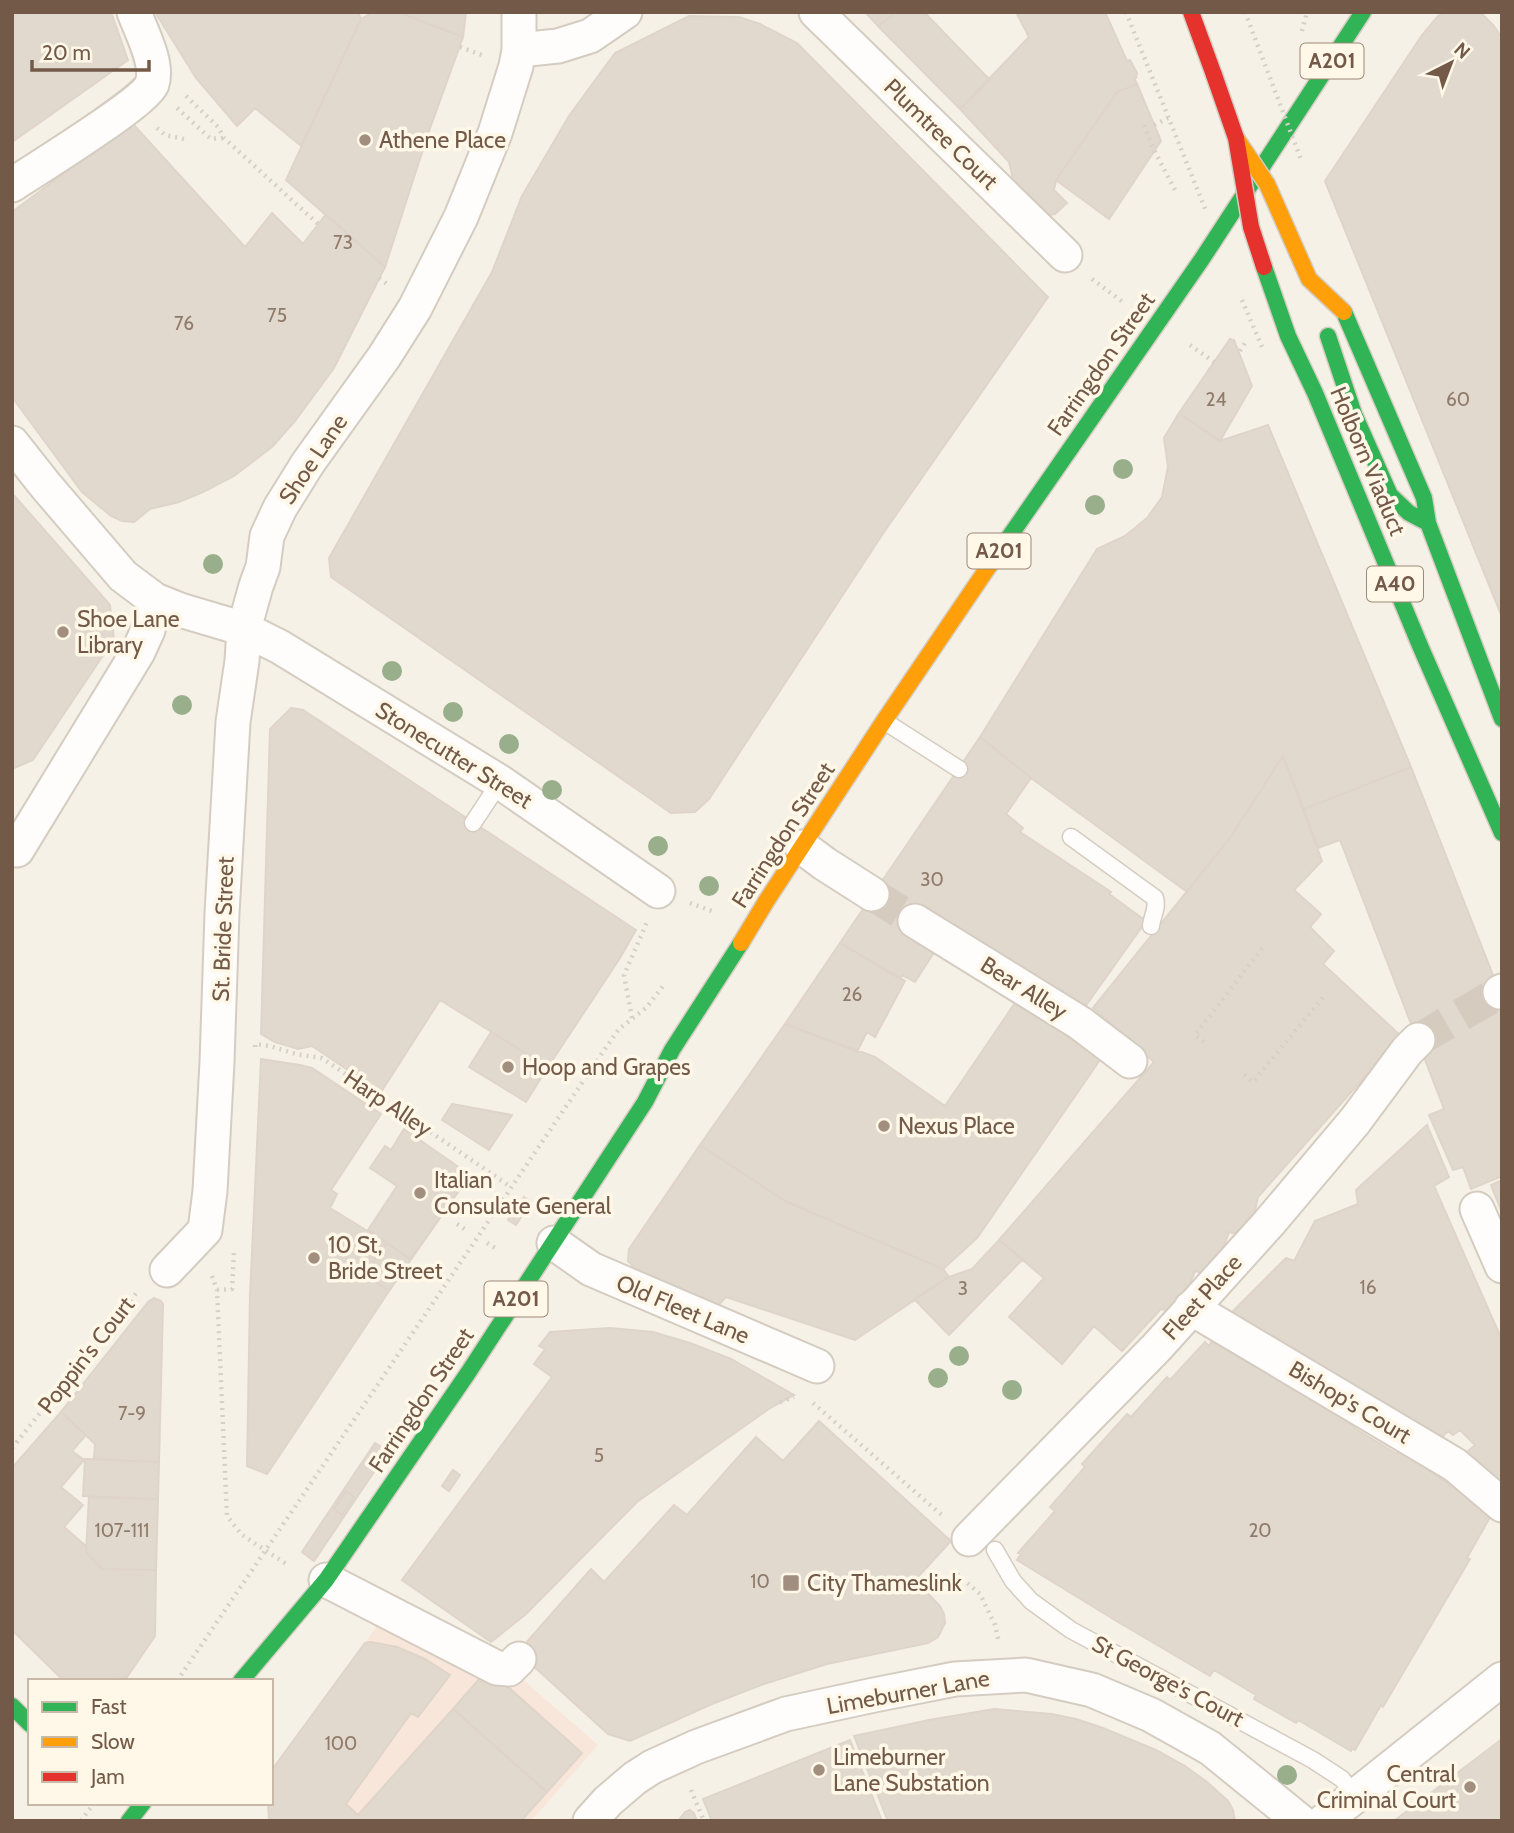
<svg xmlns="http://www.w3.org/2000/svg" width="1514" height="1833" font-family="Cabin,sans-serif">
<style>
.commercial{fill:#f7e6d9}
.building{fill:#e2d9ce;stroke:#dfd4c9;stroke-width:2}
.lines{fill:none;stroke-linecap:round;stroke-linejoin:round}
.street-tunnel{stroke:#d5cbbe;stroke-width:33;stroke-dasharray:33 17;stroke-linecap:butt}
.lane-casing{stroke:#d5ccc1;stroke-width:19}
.street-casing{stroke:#d5ccc1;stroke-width:37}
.fast-casing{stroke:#d6cdc3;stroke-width:19}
.slow-casing{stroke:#d6cdc3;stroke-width:19}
.jam-casing{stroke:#d6cdc3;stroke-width:19}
.path{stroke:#d7d0c9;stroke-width:4.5;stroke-dasharray:2 5;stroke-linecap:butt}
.lane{stroke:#fefdfb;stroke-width:16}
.street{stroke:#fefdfb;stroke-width:33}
.fast{stroke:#30b455;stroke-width:16}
.slow{stroke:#ff9f0a;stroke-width:16}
.jam{stroke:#e5322d;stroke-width:16}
.slow-bridge-casing{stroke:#d5ccc4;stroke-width:19;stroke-linecap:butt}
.jam-bridge-casing{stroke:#d5ccc4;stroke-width:19;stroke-linecap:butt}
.path-bridge{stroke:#d7d0c9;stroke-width:4.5;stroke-dasharray:2 5;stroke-linecap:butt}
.slow-bridge{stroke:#ff9f0a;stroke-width:16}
.jam-bridge{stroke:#e5322d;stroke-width:16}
.tree{fill:#99af8b}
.poi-dot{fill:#a18e7f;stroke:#fff7e7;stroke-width:2.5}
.labels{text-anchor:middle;stroke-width:7;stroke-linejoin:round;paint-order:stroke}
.number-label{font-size:19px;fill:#907b6b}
.shield{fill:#fff7e7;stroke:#9d8877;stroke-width:2}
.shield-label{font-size:21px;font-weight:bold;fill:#735947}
.street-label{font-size:23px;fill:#735947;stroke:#fff7e7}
.poi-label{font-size:23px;fill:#735947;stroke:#fff7e7;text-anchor:start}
</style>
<rect width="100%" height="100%" fill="#f6f1e6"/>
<path class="commercial" d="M378,1624l78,43 57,4 85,74 -67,76h-262v-12l96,-166z"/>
<path class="building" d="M12,12h99l17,48 -116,82z
M155,12h203l3,7 -60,127 -46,-38 -18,18 -41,-48z
M373,12h25l65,25 -35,97 -43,133 -99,-87 75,-161z
M398,12h68l-3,25z
M865,12h32l-19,14z
M897,12h27l66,68 -30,29 -82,-83z
M1016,12h89l22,49 3,-1 7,13 -1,5h-2l3,6 -20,8 -61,88 -2,10 13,13 -12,11 -12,2 -29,-33 -5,-21 -49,-53 69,-72z
M1445,12h35l13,13 9,13v579l-177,-436 97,-146 16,-19z
M689,16l50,1 21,7 37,19 251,254 -164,235 -175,267 -14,13 -24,1 -340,-236 -2,-19 163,-286 30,-76 47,-80 46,-63z
M1137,84l24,57 -52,78 -53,-39 61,-88z
M132,123l113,124 27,-34 31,31 23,-30 59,53 -51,101 -39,53 -23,26 -38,29 -31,16 -24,10 -29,7 -16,13 -12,-1 -11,-5 -29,-24 -70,-95v-185z
M1230,339l4,1 18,46 -32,55 -41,-28z
M1179,413l41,28 48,-16 143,342 -107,42 -21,-53 -53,82 -43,54 -156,-114 -51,-41 117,-188 28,-13 22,-18 15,-21 6,-30 -4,-29z
M12,493l98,112 4,34 -81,121 -21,9z
M291,708l12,2 333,220 -16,28 -72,109 -108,-67 -59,92 -69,-46 -14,3 -23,-7 -14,-8 9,-305z
M980,737l51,41 -25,36 17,14 -3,4 91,60 -2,2 37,27 -64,90 -145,-63 -22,34 -13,-7 -2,4 -60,-36z
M1283,756l39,105 -28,29 27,24 -11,13 24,24 -11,13 78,72 -143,161 -9,40 -20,-5 -16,44 -18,-5 -17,42 -17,-4 -39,42 -28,-25 -32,38 -53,-47 35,-39 -45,-38 155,-178 -61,-54 137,-170z
M1411,767l91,231v178l-31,13 -8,-22 -10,3 -24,-55 15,-6 -104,-269 -22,8 -14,-39z
M840,943l65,38 -30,56 -8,-5 -10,20 -72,-28z
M1017,1000l85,57 -125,181 -34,31 -158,-68 -85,-56 85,-121 90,33 70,49z
M491,1032l57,35 -22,35 -57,-35z
M261,1059l39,6 12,3 69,46 -50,76 6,4 -7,14 57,35 -22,31 24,17 -122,183 -20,-8 3,-170z
M452,1104l60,11 -23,35 -47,-30z
M1427,1125l22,52 -15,9 68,154v147l-36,-34 9,-8 -15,-15 -7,5 -5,-4 -7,7 -127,-76 -4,4 -34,-19 4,-7 -49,-27 55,-55 8,3 21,-40 43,-17 -2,-14z
M404,1129l66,46 -60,84 -42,-29 29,-44 -27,-18 15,-22 6,4z
M404,1129l66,46 -81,116 -24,-17 22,-31 -19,-13 29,-44 -27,-18 15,-22 6,4z
M700,1145l85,56 158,68 6,8 -94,63 -129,-43 -9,10 -78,-35 -11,-11 1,-12z
M1502,1180v33l-11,-28z
M524,1197l7,5 -15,23 -8,-5z
M999,1240l24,19 -74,76 -35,-36 35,-22 23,-8z
M154,1298l7,3 2,3 -4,158 -65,-3 1,-15 -34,-32 87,-110z
M610,1328l43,4 37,11 41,16 63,36 -24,13 -133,94 -111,112 -35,28 -89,-62 150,-203 -18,-13 11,-15 -6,-3 11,-14z
M1213,1339l144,84 -3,5 43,26 2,-3 42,24 -2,3 53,31 1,3 -26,46 3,1 -87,148 -2,-2 -26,45 -3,-2 -1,3 -53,-31 -2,3 -42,-24 2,-4 -42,-25 -4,6 -92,-54 -101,-62 4,-6 -3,-1 37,-42 -5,-4 35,-40 -3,-3 45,-50 4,3 36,-40 3,3 35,-38 4,4z
M61,1412l25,23 -14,16 12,9 -23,27 22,18 -19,22 22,19v6l16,17 54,1 -1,66 -28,41 -25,4h-38l-52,-51v-162z
M819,1421l132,120 -36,39 25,26 4,8 1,9 -7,14 -10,6 -101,21 -63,20 -52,20 -82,37 -22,-7 -90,-82 73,-83 13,13 70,-77 13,10 69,-78 27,24z
M375,1443l13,8 -74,110 -12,-9z
M85,1459l74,3 -1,37 -75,-3z
M453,1470l7,5 -11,16 -7,-5z
M346,1491l8,6 -12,18 -8,-6z
M89,1497l69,2 -2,71 -54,-1 -16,-17z
M371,1642l26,5 28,12 25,16 -32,42 -7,-4 -65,91 12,11 95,-106 94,83 -26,29h-252l-1,-18h3v-32l94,-128z
M488,1669l94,84 -35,39 -94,-83z
M994,1709l58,5 24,5 27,9 53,22 29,16 22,16 21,19 5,9 2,11h-347l-34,-85 75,-16z
M1502,1739v82h-108l79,-60z
M850,1740l32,81h-170l-9,-22z
M690,1810l4,3 3,8h-19l7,-9z"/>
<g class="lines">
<path class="street-tunnel" d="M872,894l43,27
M1418,1040l82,-48"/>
<g class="lane-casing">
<path id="lane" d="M884,721l75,48
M473,823l27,-41
M1071,837l84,61c3,11 -3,17 -4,28
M995,1550l18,31 18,20 40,29 242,130 29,19 13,17"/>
</g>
<g class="street-casing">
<path id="street" d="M816,12l249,243
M519,50l39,-4 32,-10 35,-24
M12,185c23,-15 133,-83 140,-101 7,-20 -11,-53 -18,-72
M12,443l34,43 77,90 32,24 25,10 64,19 36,18 220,135 158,109
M802,847l23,17 47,30
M17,850l121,-198 10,-22 7,-30
M915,921l165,102 50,38
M1500,992l2,-1
M1477,1209l25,57
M554,1243l37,26 226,97
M167,1270l38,-40 5,-39 7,-129 5,-149 11,-191 9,-61 2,-32 12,-43 7,-19 4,-31 13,-28 28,-45 76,-106 31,-49 46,-91 34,-84 21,-67 3,-16v-38
M1191,1308l264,157 47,40
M969,1539l188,-192 112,-124 86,-102 52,-70 11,-11
M326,1580l171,88 12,1 10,-10
M590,1821l18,-20 27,-23 17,-11 44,-20 90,-33 88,-19 81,-16 71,-4 66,15 59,25 59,33 90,73
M1324,1821l178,-142"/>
</g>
<g class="fast-casing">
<path id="fast" d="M1264,267l24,69 27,57 106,255 81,185
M1344,312l80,186 4,25 74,196
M1328,336l26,78 36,81 19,18 19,10
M989,566l213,-307 161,-247
M241,1681l85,-101 142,-207 177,-271 27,-52 69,-107
M12,1706l18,18
M129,1821l14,-18"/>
</g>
<g class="slow-casing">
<path id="slow" d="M741,943l26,-43 117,-179 105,-155"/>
</g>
<g class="jam-casing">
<path id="jam" d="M1191,12l23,63"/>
</g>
<path class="path" d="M370,12l1,2
M1302,31l5,-19
M460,47l22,8
M186,96l32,31 6,11 94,86
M177,108l34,31 13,-1
M1144,125l10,25 21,40
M1154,125l14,-7
M157,128l8,7 19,4
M379,278l8,6
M1092,279l32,24
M1190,345l24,17
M1240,351l7,-11
M690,903l22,8
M632,1018l-8,-43 23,-53
M1204,1042l-9,-7 69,-89
M255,1047v-3l15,2 26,8 26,4 189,129
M1244,1075l9,7 72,-87
M457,1224l9,6
M487,1243l8,5
M212,1276l5,14 10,226 15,19 46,30
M217,1290l15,-1 2,-37
M780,1402l14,-5
M813,1403l131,114
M12,1448l126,-157
M957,1574l23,20 15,31 4,17
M177,1681l428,-632 14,-20 27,-21 17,-22
M691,1790l13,31
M81,1821l10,-14"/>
<use href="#lane" class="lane"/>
<use href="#street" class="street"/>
<use href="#fast" class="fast"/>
<use href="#slow" class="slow"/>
<use href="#jam" class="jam"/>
<g class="slow-bridge-casing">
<path id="slow-bridge" d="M1236,138l31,46 42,95 35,33"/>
</g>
<g class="jam-bridge-casing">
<path id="jam-bridge" d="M1214,75l22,63 15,89 13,40"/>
</g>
<path class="path-bridge" d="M1126,12l80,199
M1245,12l57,150
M1242,300l20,47"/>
<use href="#slow-bridge" class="slow-bridge"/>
<use href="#jam-bridge" class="jam-bridge"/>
</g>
<g class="tree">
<circle cx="1123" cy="469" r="10"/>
<circle cx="1095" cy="505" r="10"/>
<circle cx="213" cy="564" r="10"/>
<circle cx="392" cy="671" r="10"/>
<circle cx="182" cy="705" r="10"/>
<circle cx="453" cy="712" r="10"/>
<circle cx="509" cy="744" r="10"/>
<circle cx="552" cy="790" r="10"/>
<circle cx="658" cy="846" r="10"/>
<circle cx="709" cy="886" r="10"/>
<circle cx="959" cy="1356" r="10"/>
<circle cx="938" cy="1378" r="10"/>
<circle cx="1012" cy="1390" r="10"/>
<circle cx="1287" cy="1775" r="10"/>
</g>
<g class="poi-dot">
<circle cx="365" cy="140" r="7"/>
<circle cx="63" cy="632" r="7"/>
<circle cx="508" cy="1067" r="7"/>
<circle cx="884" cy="1126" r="7"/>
<circle cx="420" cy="1193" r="7"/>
<circle cx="314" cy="1258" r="7"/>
<rect x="782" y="1574" width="18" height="18" rx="3.5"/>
<circle cx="819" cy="1770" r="7"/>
<circle cx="1470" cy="1787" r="7"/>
</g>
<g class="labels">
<g class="number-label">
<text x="343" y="249">73</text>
<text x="277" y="322">75</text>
<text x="184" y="330">76</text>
<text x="1216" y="406">24</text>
<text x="1458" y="406">60</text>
<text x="932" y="886">30</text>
<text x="852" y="1001">26</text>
<text x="1368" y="1294">16</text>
<text x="963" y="1295">3</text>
<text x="132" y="1420">7-9</text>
<text x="599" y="1462">5</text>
<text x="122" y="1537">107-111</text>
<text x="1260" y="1537">20</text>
<text x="760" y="1588">10</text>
<text x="341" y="1750">100</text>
</g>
<g class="shield">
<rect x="1300.5" y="43.5" width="63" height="35" rx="5"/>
<rect x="967.5" y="533.5" width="63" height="35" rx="5"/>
<rect x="1367" y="566.5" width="56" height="35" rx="5"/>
<rect x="484.5" y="1281.5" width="63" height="35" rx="5"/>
</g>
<g class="shield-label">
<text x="1332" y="68">A201</text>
<text x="999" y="558">A201</text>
<text x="1395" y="591">A40</text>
<text x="516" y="1306">A201</text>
</g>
<g class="street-label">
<text transform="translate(941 134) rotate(44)" y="8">Plumtree Court</text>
<text transform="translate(1101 364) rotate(-55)" y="8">Farringdon Street</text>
<text transform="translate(313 459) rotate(-56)" y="8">Shoe Lane</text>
<text transform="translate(1368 461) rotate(67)" y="8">Holborn Viaduct</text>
<text transform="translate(454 755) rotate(32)" y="8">Stonecutter Street</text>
<text transform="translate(783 835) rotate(-57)" y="8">Farringdon Street</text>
<text transform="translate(223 929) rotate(-88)" y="8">St. Bride Street</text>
<text transform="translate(1024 988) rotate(32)" y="8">Bear Alley</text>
<text transform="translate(388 1103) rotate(34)" y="8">Harp Alley</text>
<text transform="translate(1202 1297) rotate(-48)" y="8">Fleet Place</text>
<text transform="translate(683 1309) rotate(23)" y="8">Old Fleet Lane</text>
<text transform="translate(86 1355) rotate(-52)" y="8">Poppin's Court</text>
<text transform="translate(421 1400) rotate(-56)" y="8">Farringdon Street</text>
<text transform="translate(1350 1402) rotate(31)" y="8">Bishop's Court</text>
<text transform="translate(1168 1681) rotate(28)" y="8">St George's Court</text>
<text transform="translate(908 1692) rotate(-10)" y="8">Limeburner Lane</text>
</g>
<g class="poi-label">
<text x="379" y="148">Athene Place</text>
<text x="77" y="627">Shoe Lane<tspan x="77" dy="26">Library</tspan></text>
<text x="522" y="1075">Hoop and Grapes</text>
<text x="898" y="1134">Nexus Place</text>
<text x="434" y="1188">Italian<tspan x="434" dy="26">Consulate General</tspan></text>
<text x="328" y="1253">10 St,<tspan x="328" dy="26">Bride Street</tspan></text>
<text x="807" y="1591">City Thameslink</text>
<text x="833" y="1765">Limeburner<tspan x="833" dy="26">Lane Substation</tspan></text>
<text x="1456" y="1782" text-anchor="end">Central<tspan x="1456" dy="26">Criminal Court</tspan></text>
</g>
</g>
<rect width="1514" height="1833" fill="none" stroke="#735947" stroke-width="28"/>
<rect x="28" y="1679" width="245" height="126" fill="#fff7e7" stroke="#c7b8a7" stroke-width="2"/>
<rect x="42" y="1702" width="35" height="10" fill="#30b455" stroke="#c7b8a7" stroke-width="2"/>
<text x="91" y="1714" font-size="21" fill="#735947">Fast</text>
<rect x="42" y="1737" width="35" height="10" fill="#ff9f0a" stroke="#c7b8a7" stroke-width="2"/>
<text x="91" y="1749" font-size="21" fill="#735947">Slow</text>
<rect x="42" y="1772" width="35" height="10" fill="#e5322d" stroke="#c7b8a7" stroke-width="2"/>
<text x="91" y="1784" font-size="21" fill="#735947">Jam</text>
<g transform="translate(1451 63) rotate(42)" stroke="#fff7e7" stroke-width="5" paint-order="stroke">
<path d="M0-5L12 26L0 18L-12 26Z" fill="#735947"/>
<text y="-10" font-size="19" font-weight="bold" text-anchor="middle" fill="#735947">N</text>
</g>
<path d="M32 60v10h117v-10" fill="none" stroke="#735947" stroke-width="3.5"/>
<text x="42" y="60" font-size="21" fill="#735947" stroke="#fff7e7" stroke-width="5" paint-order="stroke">20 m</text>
</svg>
